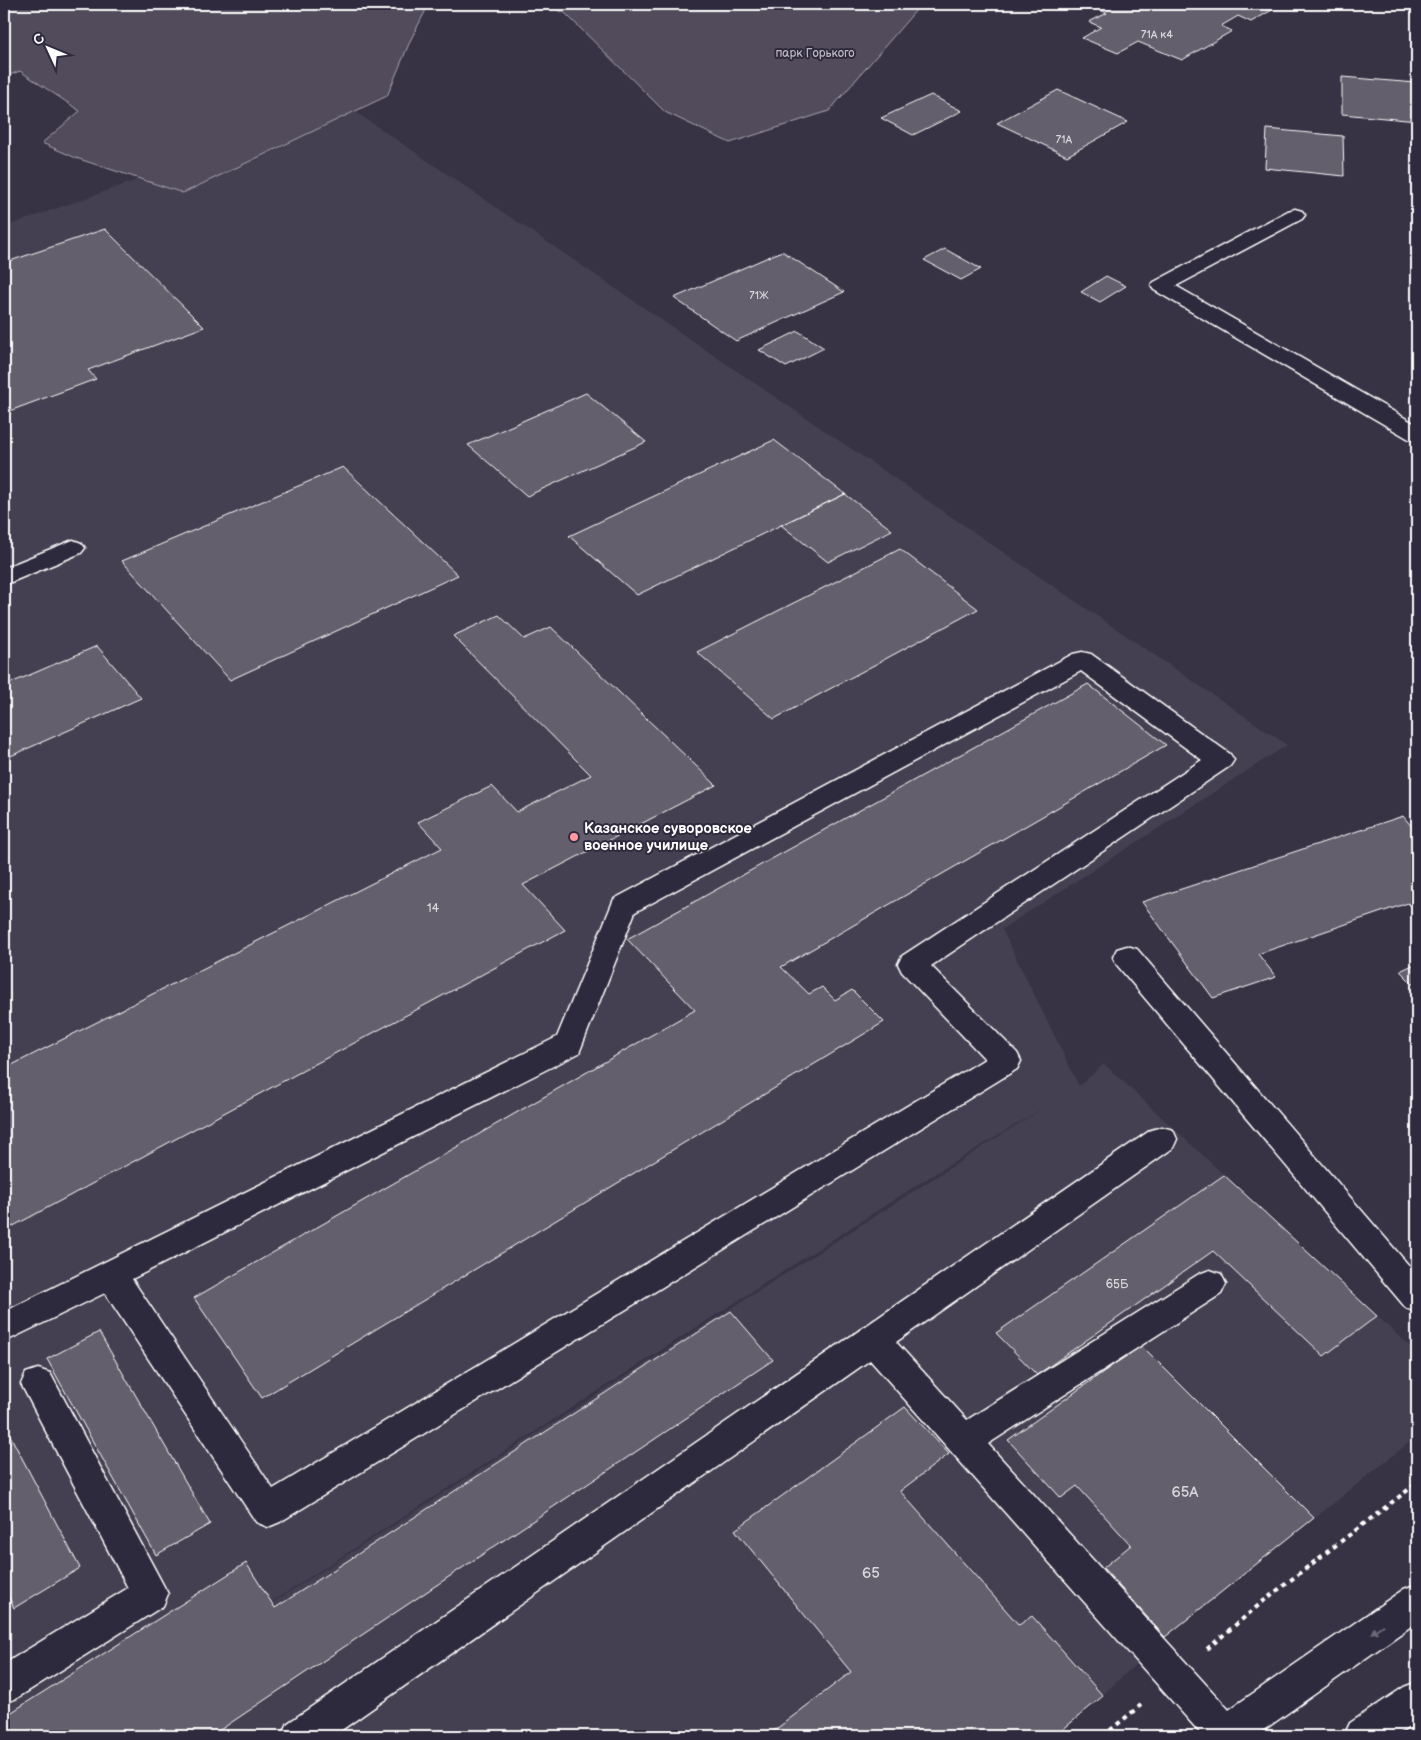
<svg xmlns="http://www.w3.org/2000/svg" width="1421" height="1740" font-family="'Balsamiq Sans',sans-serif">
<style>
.built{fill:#444051}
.green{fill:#514c5c;stroke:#a8a6ae}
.building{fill:#635f6d;stroke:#fff}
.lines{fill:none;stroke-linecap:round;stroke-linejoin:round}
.minor-casing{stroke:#fff;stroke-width:3}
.major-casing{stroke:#fff;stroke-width:3}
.path{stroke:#fff;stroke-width:4;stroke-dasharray:4.5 4.5;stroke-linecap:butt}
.minor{fill:#2f2a3d;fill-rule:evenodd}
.major{fill:#2f2a3d;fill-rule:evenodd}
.oneway{fill:#6d6a77}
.poi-dot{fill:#ff9aa2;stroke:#2f2a3d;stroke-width:2}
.labels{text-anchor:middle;stroke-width:4;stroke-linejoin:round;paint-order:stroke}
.far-number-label{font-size:11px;fill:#d8d7da}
.far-park-label{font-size:12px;fill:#b9b7be;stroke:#2f2a3d}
.number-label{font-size:12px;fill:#d8d7da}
.poi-label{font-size:15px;font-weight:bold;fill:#fff;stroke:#2f2a3d;text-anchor:start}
.near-number-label{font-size:15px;fill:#d8d7da}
</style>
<rect width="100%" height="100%" fill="#373345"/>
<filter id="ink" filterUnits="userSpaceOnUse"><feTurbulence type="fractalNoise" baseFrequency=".02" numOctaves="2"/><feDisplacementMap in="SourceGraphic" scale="10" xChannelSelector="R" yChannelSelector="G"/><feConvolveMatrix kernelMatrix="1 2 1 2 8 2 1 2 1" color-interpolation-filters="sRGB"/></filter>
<g filter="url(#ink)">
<path class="built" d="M347,106l940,639 -285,184 77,157 25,-22 313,289v83l-266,214 -93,86h-993l986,-633 -131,80 -856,553h-60v-1509z"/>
<path class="green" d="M4,4h425l-18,35 -24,57 -204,97 -107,-35 -34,-15 38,-32 -60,-40 -16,6z
M541,4h387l-11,5 -88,102 -99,32 -65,-31 -100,-99z"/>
<path class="building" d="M1098,4h162l12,6 -21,12 -13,-6 -17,10 11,5 -50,29 -44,-18 -20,11 -36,-15 19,-11 -12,-5 18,-9 -15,-6z
M1342,77l74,6 1,38 -75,-7z
M1058,90l70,32 -61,34 -70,-33z
M931,95l31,16 -49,24 -32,-17z
M1267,129l76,7 1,40 -79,-8z
M105,229l99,98 -116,43 8,9 -92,34v-150z
M945,249l36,20 -20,11 -37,-20z
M782,251l62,41 -108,49 -62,-43z
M1106,276l20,10 -26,16 -19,-10z
M798,331l26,17 -38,19 -27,-17z
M586,393l60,49 -119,54 -59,-51z
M774,440l71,54 -208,101 -68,-59z
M343,467l115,108 -228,105 -108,-119z
M845,494l47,36 -64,32 -47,-37z
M900,549l78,60 -204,110 -77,-67z
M499,615l25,24 27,-12 165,158 -193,100 42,45 -561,301v-162l438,-221 -24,-26 74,-36 25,26 74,-37 -138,-139z
M97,646l44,52 -137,61v-73z
M1088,684l78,61 -385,222 28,27 13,-7 13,13 17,-10 32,32 -622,376 -68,-100 501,-288 -68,-71z
M1403,816l14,17v81l-9,-11 -150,51 18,23 -63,21 -71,-96z
M1417,963v25l-17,-17z
M1224,1175l153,141 -53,40 -111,-105 -176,124 -41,-42z
M731,1311l42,49 -562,376h-207v-19l242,-154 29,45z
M99,1332l111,192 -54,31 -109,-196z
M1141,1345l173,173 -149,119 -62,-69 28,-23 -54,-59 -16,12 -53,-58z
M905,1407l44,47 -49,37 119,134 13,-9 71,80 -48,40h-49l-5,-5 -6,5h-228l84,-64 -116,-142z
M4,1424l76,144 -66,40 -10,-21z"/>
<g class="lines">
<g class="minor-casing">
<path id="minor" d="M1295,209l7,2 3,4 -3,4 -126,67 241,139v16l-8,-2 -255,-149 -3,-4 3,-4 134,-71z
M73,540l8,3 4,5 -4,5 -77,32v-17z
M1082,652l9,2 139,100 4,6 -4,6 -299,200 86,87 4,8 -4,8 -737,453 -12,5 -12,-5 -151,-229 -101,49v-30l553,-275 57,-138 459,-245zM1081,671l121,89 -300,196 -4,8 4,8 83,87 -712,430 -141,-210 447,-226 56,-141z
M1127,946l10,3 280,326v37l-11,-4 -289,-343 -4,-8 4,-8z
M1162,1127l11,3 4,9 -4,9 -277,194 71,78 232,-146 11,-4 11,4 5,10 -5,10 -233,150 251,277 6,13 -1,2h-41l-333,-376 -537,376h-51l6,-13 863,-593z
M38,1369l12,4 118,221 -5,12 -146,92 -13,5v-39l124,-76 -107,-204 5,-11z"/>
</g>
<g class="major-casing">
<path id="major" d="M1417,1584v38l-162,114h-51l6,-13 194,-134z
M1417,1682v40l-22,14h-51l6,-13 54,-36z"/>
</g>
<path class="path" d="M1207,1649l59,-50 151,-116
M1103,1736l38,-31"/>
<use href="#minor" class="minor"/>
<use href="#major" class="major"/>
</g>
<defs><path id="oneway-solid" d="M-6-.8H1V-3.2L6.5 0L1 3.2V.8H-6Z" transform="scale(1.25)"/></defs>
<use class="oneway" href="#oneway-solid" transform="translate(1377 1629) rotate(145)"/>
</g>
<circle class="poi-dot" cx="574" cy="837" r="5"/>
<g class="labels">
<g class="far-number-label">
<text x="1157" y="38">71А к4</text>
<text x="1064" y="143">71А</text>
<text x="759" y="299">71Ж</text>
</g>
<g class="far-park-label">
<text x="815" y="57">парк Горького</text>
</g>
<g class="number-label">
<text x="433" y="912">14</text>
<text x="1117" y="1288">65Б</text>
</g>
<g class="poi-label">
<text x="584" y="833">Казанское суворовское<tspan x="584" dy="17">военное училище</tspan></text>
</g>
<g class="near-number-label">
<text x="1185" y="1497">65А</text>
<text x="871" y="1578">65</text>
</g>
</g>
<rect width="1421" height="1740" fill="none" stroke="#2f2a3d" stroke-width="20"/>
<rect x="10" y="10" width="1401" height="1720" fill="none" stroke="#fff" stroke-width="2" filter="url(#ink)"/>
<g transform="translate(48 48) rotate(314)" stroke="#2f2a3d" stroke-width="4" paint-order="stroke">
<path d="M0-4L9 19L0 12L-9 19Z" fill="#ffffff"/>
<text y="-8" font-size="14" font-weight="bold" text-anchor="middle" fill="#ffffff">С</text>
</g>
</svg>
